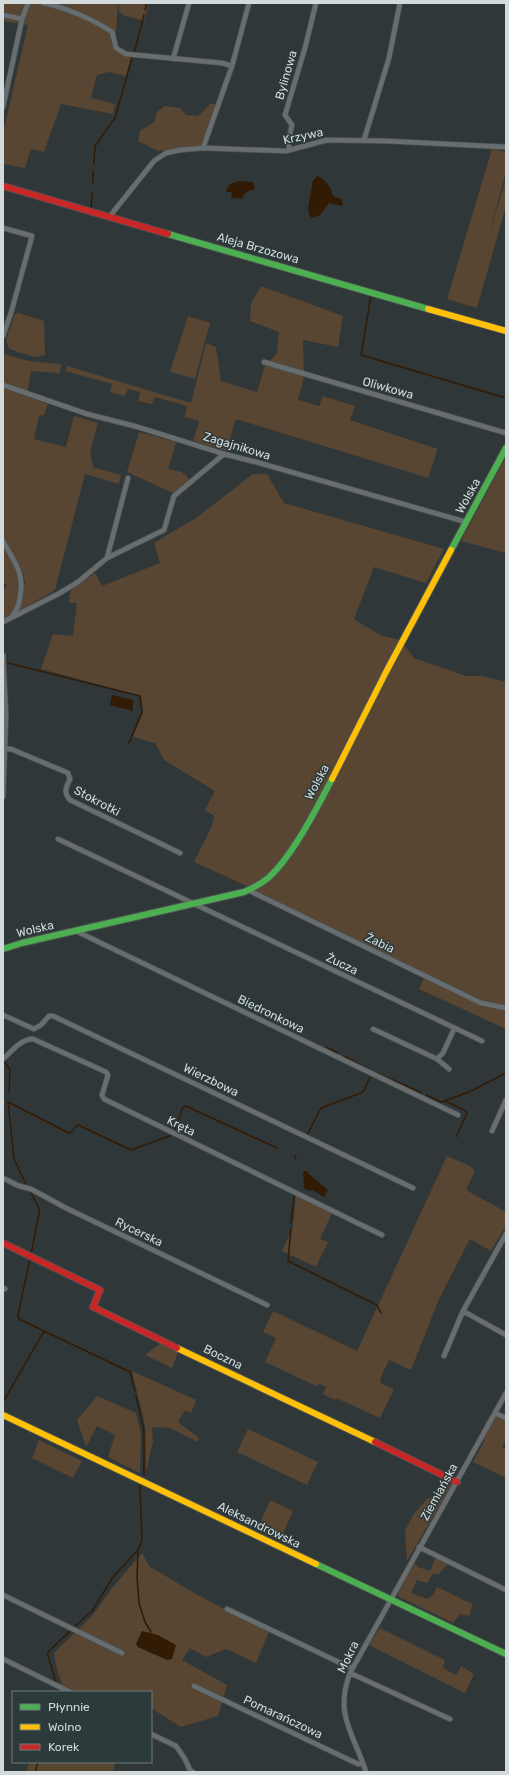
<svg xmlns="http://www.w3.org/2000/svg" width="509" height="1775" font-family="Rubik,sans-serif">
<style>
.green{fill:#584532}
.water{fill:#311b05}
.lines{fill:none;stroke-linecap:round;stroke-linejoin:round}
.stream{stroke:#311b05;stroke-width:1.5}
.street-casing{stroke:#4d5354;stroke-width:6}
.fast-casing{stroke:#4d5354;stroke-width:8}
.slow-casing{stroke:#4d5354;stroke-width:8}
.jam-casing{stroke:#4d5354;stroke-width:8}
.street{stroke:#686e6f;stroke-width:4.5}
.fast{stroke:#4caf50;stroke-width:6}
.slow{stroke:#ffc107;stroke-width:6}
.jam{stroke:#c62828;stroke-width:6}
.labels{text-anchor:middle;stroke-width:3;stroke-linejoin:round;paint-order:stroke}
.street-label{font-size:12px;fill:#d3dadb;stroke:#2d3a3b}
</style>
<rect width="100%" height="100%" fill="#303738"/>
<path class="green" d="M3,3h115l-3,48 16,7 -5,18 -17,-4 -12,3 -6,23 24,6 -2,10 -52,-10 -17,48 -13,-3 -6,19 -22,-4v-31l25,-108 -25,-4z
M119,3h30l-5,18 -21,-6 -4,-4z
M210,104h6l-16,44 -42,3 -20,-10 2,-10 14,-9 3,-10 8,-6 15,2 6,7 12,1z
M492,149l14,3v20l-18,67 16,-54 2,1v20l-29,102 -30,-9z
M261,286l82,30 -5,31 -35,-7 1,37 -6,23 21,6 4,-10 32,10 -5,14 88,29 -10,29 -192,-59 -10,32 -33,-10 6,-20 -14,-4 2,-11 -32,-9 -3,7 -14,-3 2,-9 -12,-3 -3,7 -15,-4 2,-8 -47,-13 2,-5 124,37 15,-60 10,4 5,34 36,11 8,-26 12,-13 2,-21 -29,-11 1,-18z
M19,313l25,8 1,34 -11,2 -25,-8 -3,-9 9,-26z
M188,316l22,7 -15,56 -25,-7z
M3,354l26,7 32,3 -1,9 -29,-2 -4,25 21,8 -4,11 -5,1 -5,23 32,8 8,-31 24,7 -8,29 3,15 28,8 -2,9 -34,-10 -30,116 -36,21 6,-28 -2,-9 -20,-38z
M139,432l37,10 -8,27 14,3 8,8 -15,14 -48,-22z
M506,457v96l-45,-12z
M253,474h14l17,29 160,46 -18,34 -52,-16 -20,52 26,16 20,5 14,18 52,18h16l24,6v347l-87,-40 7,-15 -167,-81 -10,-6 -55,-25 18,-36 2,-10 -9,-6 10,-19 -51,-31 -9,-17 -22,-6 10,-24 -2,-17 -100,-27 12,-35 20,2 4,-33h-8l1,-12 25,-18 7,13 58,-23 -6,-20 42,-25z
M3,545c12,23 32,54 3,73l-3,-1v-25l4,-8 -4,-1z
M447,1156l23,10 5,5 -9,19 40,22v13l-15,26 -21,-12 -31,60 -28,71 -22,-10 -9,19 2,5 12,5 -14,29 -44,-20 -1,2 -12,-6 3,-7 -7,-3 -3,2 -51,-24 11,-24 -13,-6 10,-21 84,40z
M296,1196l36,17 -12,26 8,3 -12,25 -34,-16 11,-24z
M160,1344l18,8 -6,16 -27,-13z
M132,1371l64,29 -5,13 -6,-3 -7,12 21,16 -1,4 -28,-14 -18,-1 1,14 -7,31 -1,-47z
M97,1396l39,17 5,21 -1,39 -32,-16 7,-22 -18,-9 -11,21 -9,-27z
M497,1415l9,5v20l-4,7 4,2v29l-33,-16 12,-22 -2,-1z
M248,1429l70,33 -11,23 -70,-33z
M39,1440l43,21 -9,17 -41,-20z
M443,1480l9,4 -45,77 -2,-30 8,-16 13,-15 9,-5z
M270,1500l23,11 -13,30 -23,-11z
M142,1553l7,13 45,27 75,39 -13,31 -30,-14 -20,8 -16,-9 -8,12 45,25 -9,31 -37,11 -30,-19v-16h-86l-8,-22 -3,-17 38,-37 21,-29z
M436,1557l12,7 -9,10h-6l-6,9 -10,-3 -6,13 16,6 6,-4 4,-8c12,5 23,12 36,17l-4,12 -9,-2 -7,9 -54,-26 -1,-6 17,-28 3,4 12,4z
M380,1628l65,32 -2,8 13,7 5,-9 13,8 -9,19 -96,-48z
M30,1762h85l-2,10h-85l-1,-4z"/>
<path class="water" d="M317,176c8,3 14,10 16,20l8,3 2,5 -2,2 -12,-3 -9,12 -8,3c-9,-6 1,-25 0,-36z
M238,181l15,1 2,7 -9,3 -4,7 -8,-1 -3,1 1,-7h-5l-1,-2 4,-6z
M112,695l21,5v11l-23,-6z
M303,1171h4l2,3 19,16 -4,7 -12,-7 -2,1 -6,-3z
M142,1631l16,4 18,10 -4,14 -5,1 -29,-13 -2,-3z"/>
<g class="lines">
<path class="stream" d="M145,10l2,-7
M134,53l10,-38
M94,164l1,-18 20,-28 17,-60
M93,183v-12
M91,209l1,-16
M371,295l-10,60 145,43
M8,663l132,33 2,16 -13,31
M326,1047l12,6
M344,1056l28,15
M4,1061l6,9 -1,22
M377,1073l45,20
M426,1095l15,7 28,-10 37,-19
M445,1101l21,10 1,2 -11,24
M175,1130l8,-23 3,-1 91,42
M307,1135l14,-27 42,-16 7,-15
M295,1156l1,3
M26,1184l-12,-25 -6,-57 61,31 3,-2 6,-6 53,25 41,-15 30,14
M31,1193l8,15v6l-8,40
M291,1223l3,-28
M291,1228l-3,33 89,44 4,8
M30,1259l-12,56 1,4 111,53 5,19
M136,1395l8,36v44
M3,1402l41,-71
M140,1486l2,54 -4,10 -1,27 2,26 6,19 6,10
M74,1627l18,-16 21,-34 25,-27
M56,1682l-8,-26v-4l22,-21
M35,1772l3,-10"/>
<g class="street-casing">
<path id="street" d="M43,3c22,4 51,17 69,29l4,16 10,6 96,9 10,3
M3,15l19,4
M173,59l16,-56
M3,107l19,-88 6,-16
M364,140l25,-82 11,-55
M203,148l29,-82 17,-63
M290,150l-2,-7 4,-18 -7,-10 20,-67 11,-45
M110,216l44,-55 12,-8 14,-3 23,-2 83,3 41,-11 59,1 120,6
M3,228l29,8 -21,77 -8,23
M264,362l242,71
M3,385l84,29 51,13 86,27 32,8 210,60
M3,541c11,21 22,32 17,56 -1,7 -2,12 -7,18
M107,558l21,-80
M3,622l57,-29 18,-11 29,-24 57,-28 10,-34 50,-42
M3,655l3,62 -3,80
M5,749h6l57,24 2,6c-4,9 -7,13 0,21l110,53
M58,839l424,202
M248,890l233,113 25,5
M76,931l382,184
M3,1015l31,14 7,-4 8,-9h4l360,172
M373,1029l64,30 12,10
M3,1059c9,-8 18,-20 30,-20l73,33 2,3 -6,20 2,4 278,136
M437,1059l6,-6 11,-24
M492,1131l14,-31
M3,1178l16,8 12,3 35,19 201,97
M3,1288l2,1
M463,1311l43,24
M444,1356l19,-45 43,-77
M495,1413l11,5
M419,1547l87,43
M3,1595l119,58
M227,1609l124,59
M3,1659l67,33
M350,1673l100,46
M194,1686l164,78 5,-1
M151,1734l25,12 9,13 5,11 3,2
M366,1772c-12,-38 -32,-57 -16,-99l156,-280"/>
</g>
<g class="fast-casing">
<path id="fast" d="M168,234l260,75
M451,550l55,-102
M3,949l19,-6 222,-51c9,-4 17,-8 24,-14 24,-21 49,-70 64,-99
M316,1564l190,90"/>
</g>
<g class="slow-casing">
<path id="slow" d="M428,309l78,22
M332,779l54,-107 65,-122
M177,1348l198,94
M3,1415l313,149"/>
</g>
<g class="jam-casing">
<path id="jam" d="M3,186l165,48
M3,1243l97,47 -7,17 84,41
M375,1442l82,40"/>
</g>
<use href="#street" class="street"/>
<use href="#fast" class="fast"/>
<use href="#slow" class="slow"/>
<use href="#jam" class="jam"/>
</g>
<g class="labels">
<g class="street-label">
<text transform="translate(286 75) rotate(-74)" y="4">Bylinowa</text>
<text transform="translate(303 136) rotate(-12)" y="4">Krzywa</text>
<text transform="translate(258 248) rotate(16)" y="4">Aleja Brzozowa</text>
<text transform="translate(388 388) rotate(16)" y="4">Oliwkowa</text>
<text transform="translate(237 446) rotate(17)" y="4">Zagajnikowa</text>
<text transform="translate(468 496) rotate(-61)" y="4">Wolska</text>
<text transform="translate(317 782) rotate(-62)" y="4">Wolska</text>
<text transform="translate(97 801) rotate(28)" y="4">Stokrotki</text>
<text transform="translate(35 929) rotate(-13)" y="4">Wolska</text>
<text transform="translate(380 943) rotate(26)" y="4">Żabia</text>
<text transform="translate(342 964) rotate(26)" y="4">Żucza</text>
<text transform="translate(271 1014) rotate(26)" y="4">Biedronkowa</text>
<text transform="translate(211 1080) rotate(26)" y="4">Wierzbowa</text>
<text transform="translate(181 1126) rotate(26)" y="4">Kręta</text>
<text transform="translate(139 1232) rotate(26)" y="4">Rycerska</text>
<text transform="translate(223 1357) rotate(26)" y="4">Boczna</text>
<text transform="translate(439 1492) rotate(-61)" y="4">Ziemiańska</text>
<text transform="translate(259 1525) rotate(26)" y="4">Aleksandrowska</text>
<text transform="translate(348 1657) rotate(-64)" y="4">Mokra</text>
<text transform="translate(283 1717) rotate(25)" y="4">Pomarańczowa</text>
</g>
</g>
<rect width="509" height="1775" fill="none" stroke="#d3dadb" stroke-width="8"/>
<rect x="12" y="1691" width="140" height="72" fill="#2d3a3b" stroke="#6f7a7b"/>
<rect x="20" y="1704" width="20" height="6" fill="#4caf50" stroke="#6f7a7b"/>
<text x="48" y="1711" font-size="12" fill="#d3dadb">Płynnie</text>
<rect x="20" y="1724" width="20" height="6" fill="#ffc107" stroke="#6f7a7b"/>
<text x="48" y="1731" font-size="12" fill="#d3dadb">Wolno</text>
<rect x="20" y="1744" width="20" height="6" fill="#c62828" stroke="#6f7a7b"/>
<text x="48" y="1751" font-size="12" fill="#d3dadb">Korek</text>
</svg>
